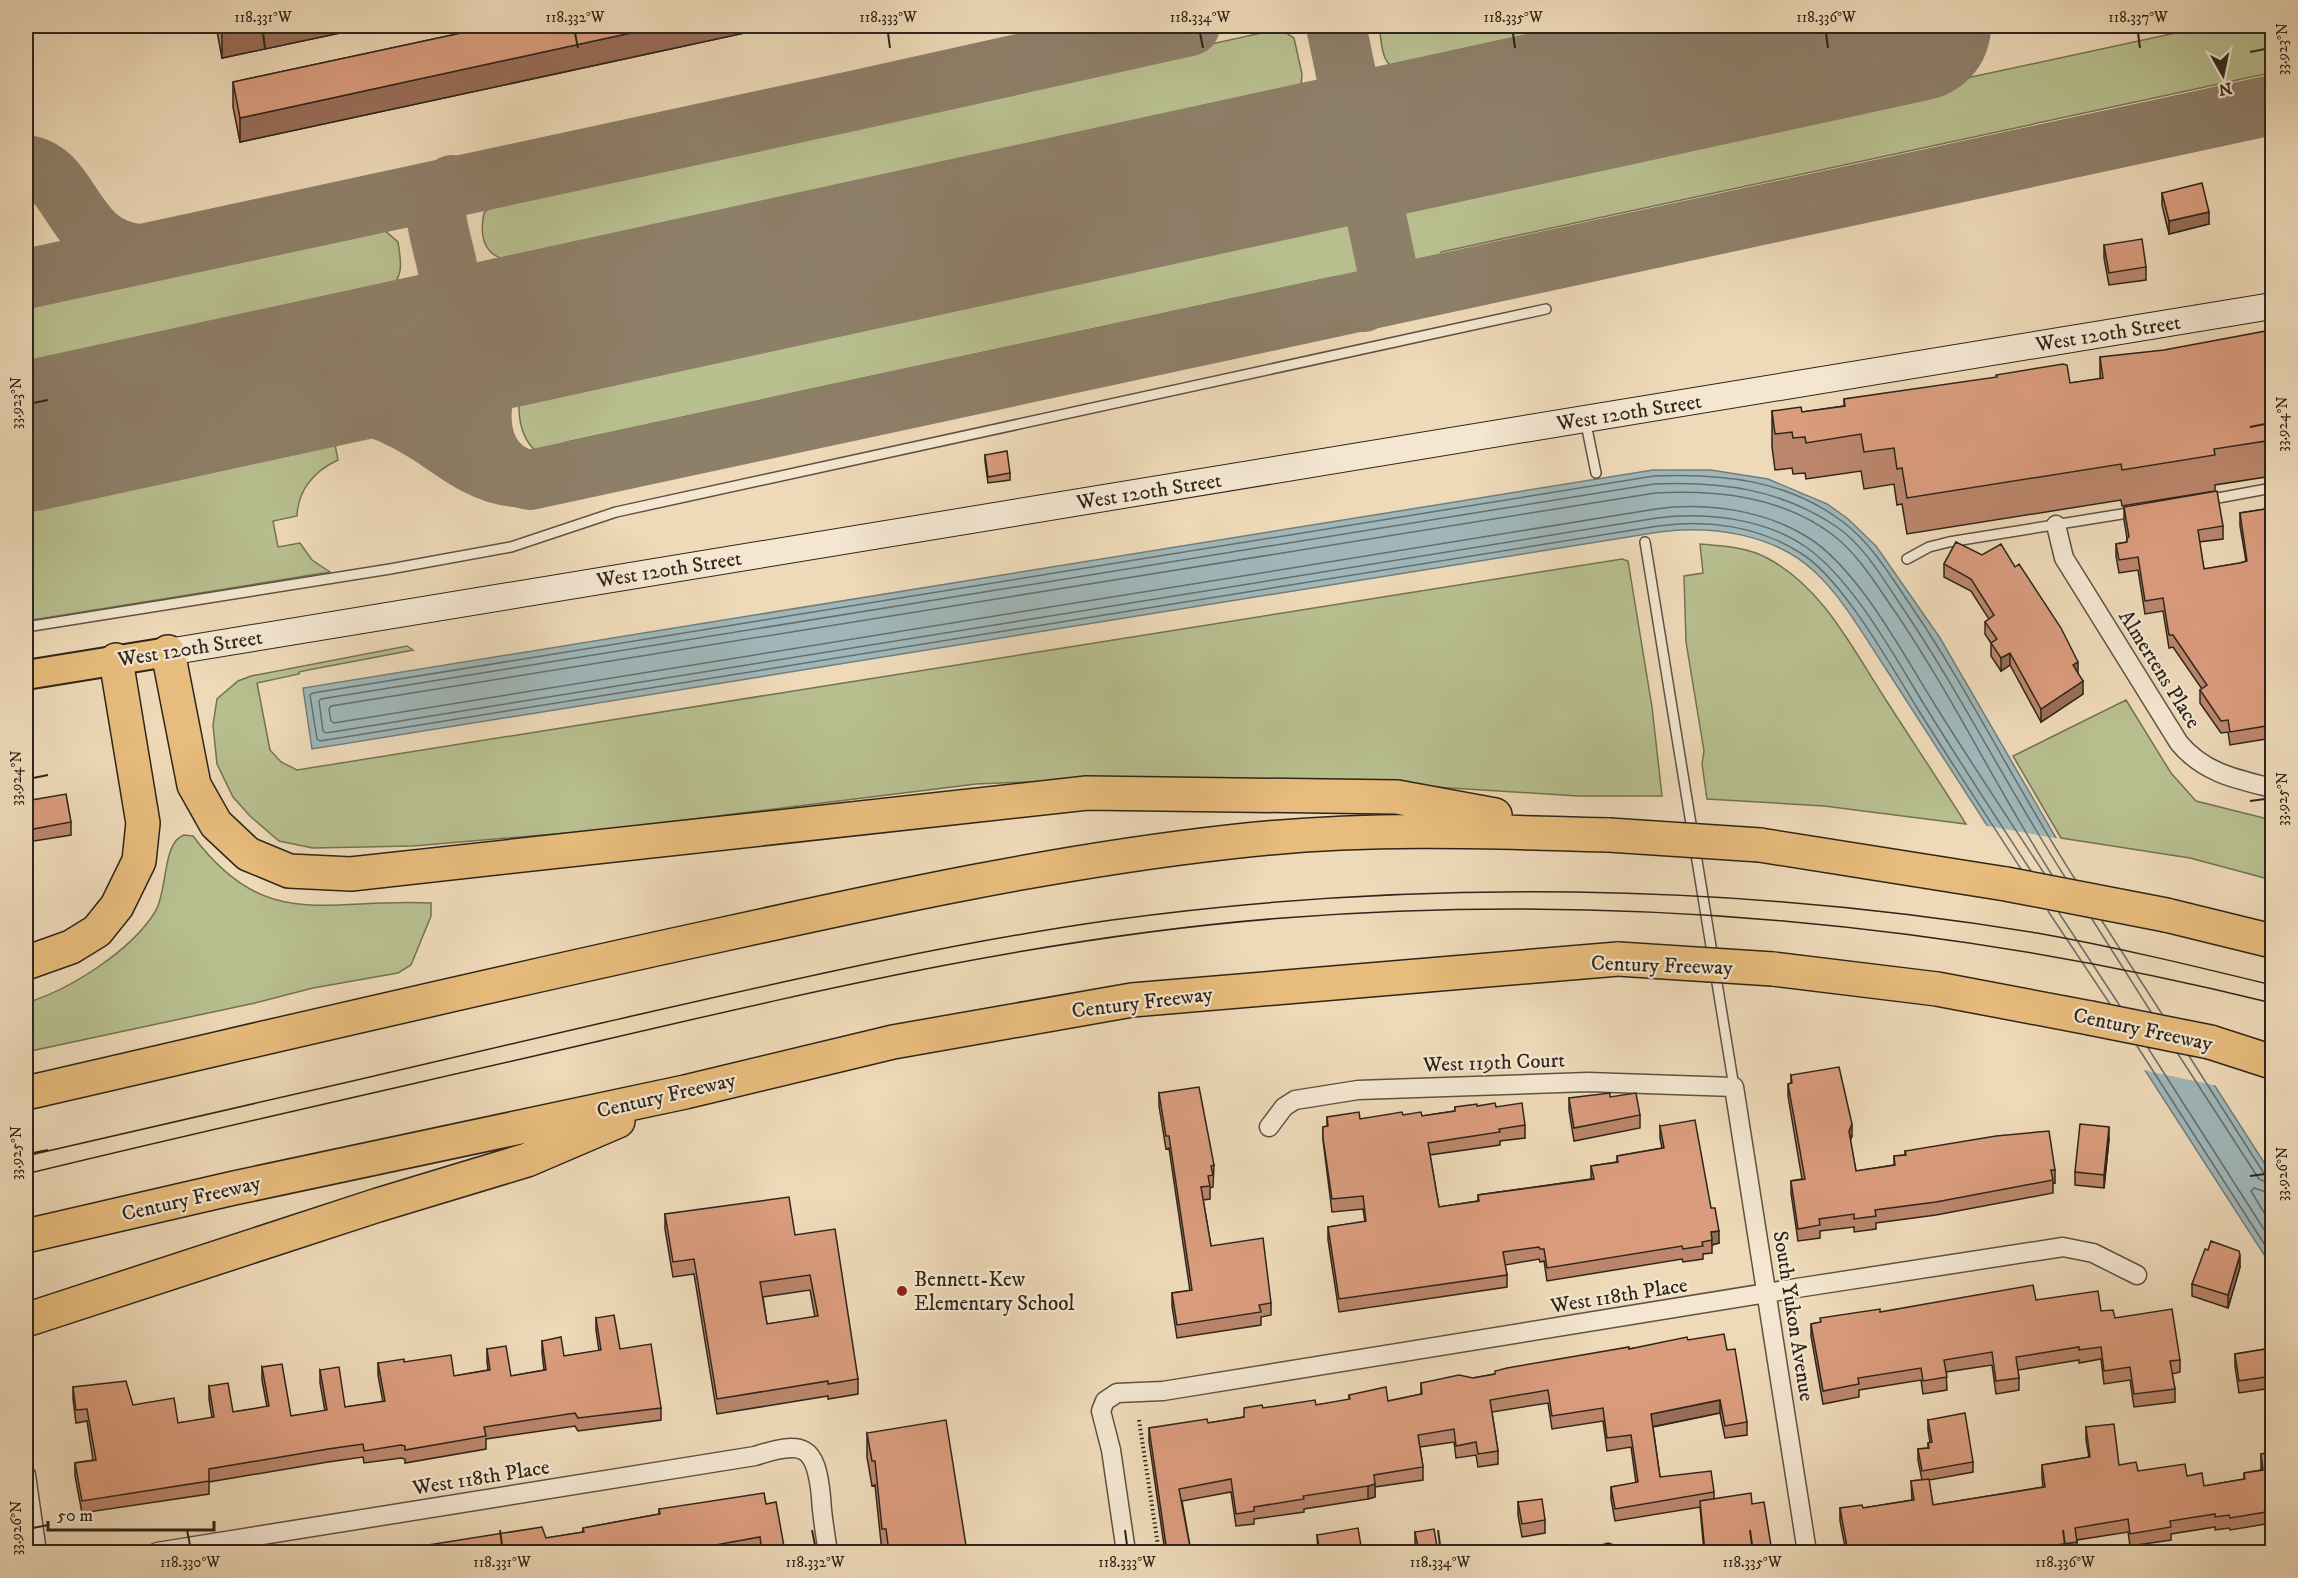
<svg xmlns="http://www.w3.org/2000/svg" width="2298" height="1578" font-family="'IM FELL DW Pica',serif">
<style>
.green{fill:#b8bf8f;stroke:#737254;stroke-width:1.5}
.water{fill:#9fb7ba;stroke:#727d7a;stroke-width:1.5}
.pier{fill:#eed9b8}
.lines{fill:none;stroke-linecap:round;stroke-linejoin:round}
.shore{stroke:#666e6a;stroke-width:1.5}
.taxiway{stroke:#8e7f69;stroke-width:60}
.runway{stroke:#8e7f69;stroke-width:150}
.service-casing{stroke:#5e5242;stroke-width:12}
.minor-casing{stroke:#5e5242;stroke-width:21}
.secondary-casing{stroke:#2e251a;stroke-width:28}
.primary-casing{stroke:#2e251a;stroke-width:32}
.motorway-casing{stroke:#2e251a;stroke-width:36}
.path{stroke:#2e251a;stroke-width:4;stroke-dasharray:1.5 3;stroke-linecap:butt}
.service{stroke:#f4e6d1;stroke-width:9}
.minor{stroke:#f4e6d1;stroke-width:18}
.secondary{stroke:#f4e6d1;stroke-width:26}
.primary{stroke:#e7bc7c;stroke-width:28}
.motorway{stroke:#e7bc7c;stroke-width:33}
.tram{stroke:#2e251a;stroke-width:1.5}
.motorway-bridge-casing{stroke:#2e251a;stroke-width:36;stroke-linecap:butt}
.motorway-bridge{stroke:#e7bc7c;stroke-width:33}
.wall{fill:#bb866c;stroke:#2e251a;stroke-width:1.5;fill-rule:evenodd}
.shaded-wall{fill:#996d58;stroke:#2e251a;stroke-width:1.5}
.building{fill:#da9c7d;stroke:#2e251a;stroke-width:1.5;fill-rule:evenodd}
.ticks{fill:none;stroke:#2e251a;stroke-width:2}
.poi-dot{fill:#8f2418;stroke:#f4e6d1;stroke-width:2}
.labels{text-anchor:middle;stroke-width:4.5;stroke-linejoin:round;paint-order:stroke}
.street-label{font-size:21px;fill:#2e251a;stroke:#f4e6d1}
.poi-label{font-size:21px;fill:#2e251a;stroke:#f4e6d1;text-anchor:start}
.neatline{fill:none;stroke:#2e251a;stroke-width:2}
.ticks-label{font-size:15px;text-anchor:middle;fill:#2e251a}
</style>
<rect width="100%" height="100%" fill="#eed9b8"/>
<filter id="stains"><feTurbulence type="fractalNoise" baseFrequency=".00333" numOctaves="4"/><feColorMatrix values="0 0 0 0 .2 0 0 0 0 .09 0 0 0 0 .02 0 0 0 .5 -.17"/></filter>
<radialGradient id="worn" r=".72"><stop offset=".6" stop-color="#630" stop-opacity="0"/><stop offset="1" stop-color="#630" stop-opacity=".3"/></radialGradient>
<path class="green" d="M1379,26h232l-212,44c-19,-5 -17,-28 -20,-44z
M2208,26h64v54l-7,-6 -824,178 1,9c-9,1 -21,3 -29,-2 -12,-8 -19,-41 -17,-55 0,-6 5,-11 10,-16l6,-1 2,10z
M1280,29l14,9 8,36 -1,12 -11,9 -759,165c-35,4 -55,-8 -47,-47l14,-13 10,-3z
M1338,201l17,9 11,43 -5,19 -25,13 -2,-8 -768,165v9l-15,3 -15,-3c-19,-16 -21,-50 -11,-71l24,-8 3,12 779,-169 -2,-13z
M369,228l14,1 15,13c3,19 7,37 -12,49l-360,79v-70z
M333,434l5,26c-24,11 -40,30 -41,56l-24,5 5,26 22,-4 12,17 18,12 -304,49v-121z
M1700,544c23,2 47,3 67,14 55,29 84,88 117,139 27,42 55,84 82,127l-142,-18 -117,-7 -5,-35 2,-13 -18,-109 -2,-66 19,-3z
M1622,559l6,2 24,146 10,89h-84l-254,-16 -199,-2 -149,6 -373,46 -190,16 -100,2 -34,-7 -29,-25 -17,-19 -16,-33 -4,-39 4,-26 21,-18 13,-5 156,-30 6,4 -105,20 -9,2v2l-42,9 13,67 11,12 16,8z
M2126,700l45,73 25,28 76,19v60l-82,-22 -129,-20 -48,-82z
M184,835l9,1c74,99 135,61 238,67v13l-20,49 -13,8 -85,15 -58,15 -229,49v-49c43,-13 105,-52 129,-91 13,-21 7,-70 29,-77z"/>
<path class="water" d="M1653,470h58l57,9 59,25 20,14 29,28 64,92 116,200 216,337v92l-384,-595c-23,-34 -44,-73 -73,-100 -40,-38 -103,-47 -156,-40l-1347,217 -9,-61z"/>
<path class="pier" d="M1982,825l78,14 158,247 -75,-16z"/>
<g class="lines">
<path class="shore" d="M2021,869c-34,-53 -69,-105 -102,-158 -27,-43 -77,-134 -120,-159 -42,-26 -93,-33 -141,-26l-1338,215 -3,-2 -7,-44 3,-2 1341,-217c67,-3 134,4 189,46 28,21 47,53 66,81 61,89 108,186 166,276
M2031,871c-36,-55 -71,-109 -106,-165 -30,-49 -72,-126 -119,-159 -42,-29 -100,-35 -149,-29l-1331,215 -3,-2 -4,-30 2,-2 1333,-215c66,-3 127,5 183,43 27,19 45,50 63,77 60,88 107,183 165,273
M2044,873c-37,-56 -74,-112 -109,-168 -32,-51 -76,-135 -126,-167 -44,-28 -102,-36 -153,-29l-1322,214 -3,-2 -2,-12 2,-3 1324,-213c63,-3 126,3 178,42 26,20 44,51 63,78 57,84 101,176 156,262
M2048,911l62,93
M2059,913l61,93
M2092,919l59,93
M2102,921l60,93
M2137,1046l135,210
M2148,1048l124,194
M2178,1054l81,125 13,6
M2189,1056l76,119 7,3
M2272,1194l-18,-6 -3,3 21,35"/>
<path class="taxiway" d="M1336,26l51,242c1,19 -7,26 -24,34
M1311,157c25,-15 41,-31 40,-61
M26,165c48,6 45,86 116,89
M452,185l-8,6 -9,15c1,19 7,37 11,55 14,72 36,67 101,62 -20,10 -36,23 -49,41 -28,39 -22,107 32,116l1742,-375
M1374,208c-8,-38 7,-61 42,-74
M26,279l826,-178 338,-75
M407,354c27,-16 45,-29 45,-63
M251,388c63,-1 126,12 179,47 27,18 52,39 85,42"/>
<path class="runway" d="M26,437l1890,-411"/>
<g class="service-casing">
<path id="service" d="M1585,419l11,54
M2207,500l65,-12
M1645,542l89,545
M1907,559l22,-12 20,-5 185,-30
M26,627l364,-58 121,-22 105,-35 930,-203"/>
</g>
<g class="minor-casing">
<path id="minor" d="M2056,525l8,33 115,185c25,30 57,36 93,45
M1269,1127l15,-20 11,-7 63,-10 230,-8 146,5 73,465
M26,1475l11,77
M157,1552l598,-96c49,-16 61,-11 66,41 1,19 4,37 7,55
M1126,1552l-15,-102 -10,-39 4,-10 12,-8 46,-2 634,-103 266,-41 30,6 44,22"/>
</g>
<g class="secondary-casing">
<path id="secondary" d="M168,652l2104,-346"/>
</g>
<g class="primary-casing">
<path id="primary" d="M26,675l142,-23"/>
</g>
<g class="motorway-casing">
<path id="motorway" d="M168,652l26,133 22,39 32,30 41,17 62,3 736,-81 310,4 98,18
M1760,845l246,39
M2166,915l106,26
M26,963l45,-16 26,-16 20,-25 22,-45 4,-38 -27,-163
M1773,969l164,20 153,29
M2210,1042l62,20
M26,1093c231,-53 462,-108 694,-158 168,-37 338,-74 509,-93 127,-15 254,-11 380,-7
M26,1236l208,-48 451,-96 208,-50 239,-42 486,-41
M26,1320l352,-115 149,-45 91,-39"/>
</g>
<path class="path" d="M1139,1420l20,132"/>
<use href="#service" class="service"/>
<use href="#minor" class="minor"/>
<use href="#secondary" class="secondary"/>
<use href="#primary" class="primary"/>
<use href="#motorway" class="motorway"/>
<path class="tram" d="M26,1156c193,-44 387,-89 580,-134 168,-38 336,-78 506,-102 307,-42 620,-37 925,13 79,14 157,33 235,52
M26,1174c189,-46 379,-88 569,-132 228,-53 454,-106 688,-124 332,-26 666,5 989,85"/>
<g class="motorway-bridge-casing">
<path id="motorway-bridge" d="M1609,835l151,10
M2006,884l160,31
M1618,959l155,10
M2090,1018l120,24"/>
</g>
<use href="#motorway-bridge" class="motorway-bridge"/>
</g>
<path class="wall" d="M216,26h157l-151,32z
M494,26h283l-537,116 -7,-35v-25z
M2162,193l47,31 -40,10 -7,-29z
M2104,245l42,22v13l-37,5 -5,-27z
M2269,352h3v124l-57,9v6l-93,15 -1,-6 -214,34 -5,-30 -5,1 -3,-21 -30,5 -3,-18 -55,8 -1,-6 -12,1 -1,-6 -17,2 -3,-23v-36l30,1 42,-6v-7l226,-16 30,-4v-22z
M985,455l25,18v7l-22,3 -3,-22z
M2124,507l99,19v13l-24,3 5,27 36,-6 6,-2 -6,-35v-13l32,-5v230l-42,7 -2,-13 -7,1 -21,-30v-13l2,-1 -29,-42 -4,1 -6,-37 -18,3 -7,-44 -19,3 -3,-17v-12l11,-2v-4l-3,-18z
M1956,542l122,131 5,21 -42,28 -31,-57 -9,6 -10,-15v-13l-6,-9v-12l4,-3 -18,-28 -27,-14v-13z
M26,801l45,21v13l-43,7 -2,-14z
M1791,1075l61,61 -2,4 6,31 38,-6v-9l11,-1v-4l150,19v13l-2,-1v11l-117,22 -60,8v6l-22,3v-5l-34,4v7l-22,3 -7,-48v-12l11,-2 -14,-83v-12l3,-1z
M1159,1093l55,72 -1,22 -3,1v11l-7,1 8,46 60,57v12l-10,2v8l-84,13 -5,-32v-13l18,-2 -21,-143 -3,1 -7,-43z
M1569,1098l71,17v13l-66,13 -5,-31z
M1477,1106l19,1 29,18v13l-25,3v4l-70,10 9,52 39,-6v-6l113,-16v-13l26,-4v-6l45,-8 -2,-10v-12l51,82 8,35 -7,2v8l-9,1v5l-20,3 -1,-3 -135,22 -3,-20 -4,1 -1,-3 -34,6 2,10v12l-168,25 -11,-72v-13l37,-5 -2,-13 -31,3 -9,-72v-13l4,-1v-9l33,2 43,-4 19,1 33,-5v-4z
M2109,1139l-5,49 -29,-3v-13z
M665,1214l130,21 63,144v15l-30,5v-3l-111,18 -23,-140 -21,3 -8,-48zM810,1290l5,27 -48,7 -4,-27z
M2208,1250l32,17 -12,41 -36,-12v-12z
M2036,1300l65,11 14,7 65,42v12l-8,2 3,15v13l-41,5 -4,-27 -26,4 -3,-25 -22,4v-3l-61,10 1,8v12l-23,4 -4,-29 -46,7 1,18 -24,4 -2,-14 -62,10v7l-36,7 -12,-68v-12l69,-12z
M596,1318l24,31 41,59v12l-83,11 -3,-5 -89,13v10l-81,14v-4l-4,-1 -37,5 -1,-6 -35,5 -119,20v12l-127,19 -7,-37v-13l18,-3 -6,-39 -11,2 -3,-24v-12l60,18 45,18 34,-5 -3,-19v-13l24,26 34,-5 -5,-27v-13l29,49 34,-5 -5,-28v-13l25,37 38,-5 -5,-27v-12l26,-1 50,14 34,-6 -1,-9v-12l24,27 33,-6 -2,-17v-12l22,15 35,-5 -3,-21z
M1688,1340l39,10 20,72v13l-22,3 -5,-25 -67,14 7,50 54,15v7l38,5 20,48h-68l-4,-45 -85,14 -4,-22v-12l25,-4 -5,-36 -24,4 -4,-30 -51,8 -4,-26 -56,9 6,39v13l-20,3 -2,-12 -20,3 -2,-16 -34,5 3,20v13l-48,7v10l-7,2 -64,10v3l-50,7v5l-18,2 -5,-34 -49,9 9,51h-26l-16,-111v-13l59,-5 36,-6 19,-9 53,-3 33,-5v-5l39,6 33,-7v-11l52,-5 22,-4 134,-25z
M2272,1348v40l-33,5 -4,-27v-12z
M1928,1420l45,42v10l-44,8 4,25 110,-18 -1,-9v-13l47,-8 -3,-17v-13l33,38 19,6 49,5 17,10 40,-7v-6l17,-3v-16l11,-2v71l-42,7 -1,-2 -14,2v-3l-44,7v6l-41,6 -2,-14 -51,8v12h-231l-6,-31v-13h23l49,-8 -1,-19 11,-1 -4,-20v-11l10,-1v-5l2,-1 -2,-12z
M867,1433l100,119h-85l-7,-67 -3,1 -5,-29z
M1518,1502l27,18v13l-23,4 -4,-22z
M766,1504l19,48h-25v-3l-19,3h-357l162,-14 37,-6v-4l76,-14v-5z
M1415,1532l23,20h-22l-1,-8z
M1317,1535l45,17h-44z"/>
<path class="shaded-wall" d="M259,26h114l-151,32v-25z
M663,26h114l-537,116v-24z
M2209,212v12l-40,10v-13z
M2010,653v12l-9,6v-13z
M2078,662v13l-5,-10z
M2083,681v13l-42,28v-13z
M1852,1124v12l-3,8v-13z
M2109,1127v12l-5,49v-13z
M1719,1231v12l-7,2 -1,-13z
M2240,1255v12l-12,41v-13z
M1720,1400v13l-69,14v-13z
M1375,1484v13l-7,2v-13z"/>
<path class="building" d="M221,26h38l-37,7z
M494,26h169l-423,92 -7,-36z
M2202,183l7,29 -40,9 -7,-28z
M2142,239l4,28 -37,6 -5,-28z
M2266,331l3,21h3v88l-58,9 1,6 -93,15 -1,-6 -214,34 -5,-30 -5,1 -3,-21 -30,4 -3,-18 -55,9 -1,-6 -12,1 -1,-6 -17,2 -3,-23 29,-4 1,5 43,-6 -1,-7 153,-22 -1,-2 67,-11 4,1 3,18 33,-5 -3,-21 64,-7z
M1007,451l3,22 -22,4 -3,-22z
M2217,491l6,35 -25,4 6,39 36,-6 7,-2 -7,-48 32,-5v217l-42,7 -2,-12 -7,1 -21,-31 7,-5 -34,-50h-4l-6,-37 -18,3 -7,-44 -19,3 -3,-16 11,-2v-4l2,-1 -5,-30z
M1956,542l26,13 19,-11 14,23 4,-3 42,64 17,34 -5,3 10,16 -42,28 -31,-56 -9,5 -10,-15 6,-4 -12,-17 9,-7 -23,-36 -27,-15z
M66,794l5,28 -43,8 -2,-15v-14z
M1839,1067l13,57 -3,7 7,40 39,-6 -1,-9 12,-1 -1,-4 91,-15 53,-5 6,39h-4l2,10 -117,22 -61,8 1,6 -22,3v-5l-35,5 1,6 -22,4 -7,-48 14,-2 -17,-95 4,-1 -1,-8z
M1199,1087l15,78 -3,1 2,9 -5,1 2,10 -9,1 10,59 52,-8 8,65 -12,2 2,7 -84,13 -5,-32 20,-3 -23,-154h-3l-7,-43z
M1610,1093v4l26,-4 4,22 -66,13 -5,-30z
M1495,1103l1,4 26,-4 3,22 -26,4 1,3 -72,11 11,64 40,-6 -1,-6 116,-16 -3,-13 27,-4 -1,-6 47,-8 -4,-22 35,-6 16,88h4l4,23 -8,1 1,8 -10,2 1,4 -20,3 -1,-3 -135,22 -3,-19h-4l-1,-2 -36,5 4,23 -168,24 -11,-72 38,-6 -3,-25 -31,3 -9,-61v-11l5,-1 -1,-9 32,-5 1,7 42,-7 1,3 18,-3 1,4 33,-5v-4l22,-3v2z
M2080,1124l29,3 -5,48 -29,-3z
M789,1197l6,38 40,-6 23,150 -30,5v-3l-111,18 -23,-140 -21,3 -8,-48zM810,1275l8,41 -51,8 -7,-42z
M2211,1241l28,10 1,4 -12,40 -36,-11 13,-35 3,1z
M2033,1285l3,15 62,-9 3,20 12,-1 2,8 57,-9 8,51 -10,1 5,28 -41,5 -4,-27 -26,4 -3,-24 -22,3v-3l-63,10 3,21 -23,3 -4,-29 -48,8 3,17 -24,4 -2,-13 -63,10 1,6 -36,7 -12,-67 10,-2 -1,-4 60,-9v3z
M614,1315l6,34 31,-5 10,64 -83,10 -3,-5 -91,14 2,9 -81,14v-4l-4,-1 -37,6 -1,-7 -35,5 -119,20v12l-127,20 -7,-38 21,-3 -9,-51 -11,1 -3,-23 53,-6 7,24 41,-7 4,25 36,-6 -5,-31 19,-3 5,29 36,-6 -7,-39 20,-3 9,52 36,-6 -7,-40 19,-3 6,40 40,-6 -7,-38 26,-4v3l47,-7 3,21 36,-6 -3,-21 19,-3 5,30 35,-6 -4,-29 19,-4 3,19 37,-6 -5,-32z
M1724,1334l3,16 8,-1 12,73 -22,4 -5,-26 -69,14 9,63 51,-6 3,21 -99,17 -4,-22 27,-5 -7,-47 -24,3 -4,-30 -51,8 -4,-26 -58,10 8,51 -20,3 -2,-12 -20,4 -2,-17 -36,6 5,32 -49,8 1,9 -7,2 -65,10 1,3 -50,8v4l-18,3 -5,-35 -52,10 12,63h-24l-18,-124 58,-9 1,4 36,-6v-9l18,-3 1,3 52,-8 1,5 34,-6 -1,-4 37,-8 2,14 34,-7 -1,-11 38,-8 14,3 22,-4v-3l12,-3 122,-21v2l58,-12 1,3z
M2272,1348v28l-33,5 -4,-27z
M1965,1413l8,49 -51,9 -4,-22 11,-1 -1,-5 4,-1 -4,-22z
M946,1420l21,132h-78l-3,-23h-4l-7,-68h-3l-5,-28z
M2114,1424l5,41 17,-3 2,9 47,-7 2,12 15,-3 2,13 41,-7 -1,-6 19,-3 -2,-16 11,-2v59l-42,7 -1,-3 -14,2v-3l-45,7 1,6 -41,7 -2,-15 -53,9 2,14 -68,10h-89l-1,-4 -26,4h-45l-8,-44 22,-3 1,3 51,-8 -3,-19 18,-2 4,26 112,-18 -3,-22 48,-8 -4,-30z
M764,1493l2,11 10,-2 9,50h-23l-2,-15 -56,10 1,5h-321l158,-25 4,11 38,-6 -1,-4 77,-14 -1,-5z
M1751,1493l1,11 12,-2 8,50h-67l-5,-51z
M1542,1499l3,21 -23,4 -4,-22z
M1358,1528l4,24h-42l-3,-17z
M1434,1529l4,23h-19l-4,-20z
M1608,1543l27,9h-40v-5z"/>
<path class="ticks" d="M263,33l2,15M575,33l3,15M888,33l2,15M1200,33l3,15M1513,33l2,15M1826,33l2,15M2138,33l2,15M2250,52l15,-3M33,403l15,-3M2250,427l15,-3M33,778l15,-3M2250,801l15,-2M33,1153l15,-3M2250,1176l15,-2M33,1528l15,-3M187,1530l3,15M500,1530l2,15M812,1530l3,15M1125,1530l2,15M1438,1530l2,15M1750,1530l2,15M2063,1530l2,15"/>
<circle class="poi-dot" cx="902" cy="1291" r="6"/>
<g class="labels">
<g class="street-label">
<text transform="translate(2108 333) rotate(-9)" y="7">West 120th Street</text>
<text transform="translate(1629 412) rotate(-9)" y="7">West 120th Street</text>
<text transform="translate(1149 491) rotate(-9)" y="7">West 120th Street</text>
<text transform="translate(669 569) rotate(-9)" y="7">West 120th Street</text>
<text transform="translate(190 648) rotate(-9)" y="7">West 120th Street</text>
<text transform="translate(2160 669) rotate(58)" y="7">Almertens Place</text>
<text transform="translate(1662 965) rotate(2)" y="7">Century Freeway</text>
<text transform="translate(1142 1002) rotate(-7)" y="7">Century Freeway</text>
<text transform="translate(2143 1029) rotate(12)" y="7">Century Freeway</text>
<text transform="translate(1494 1062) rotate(-2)" y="7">West 119th Court</text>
<text transform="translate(666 1095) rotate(-13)" y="7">Century Freeway</text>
<text transform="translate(191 1198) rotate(-13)" y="7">Century Freeway</text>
<text transform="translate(1619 1295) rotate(-9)" y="7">West 118th Place</text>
<text transform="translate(1794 1316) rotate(81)" y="7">South Yukon Avenue</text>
<text transform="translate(481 1477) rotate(-9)" y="7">West 118th Place</text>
</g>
<g class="poi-label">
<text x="914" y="1286">Bennett-Kew<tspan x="914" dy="24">Elementary School</tspan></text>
</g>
</g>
<rect width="2298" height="1578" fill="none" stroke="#eed9b8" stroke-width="66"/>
<g transform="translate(2223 75) rotate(171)" stroke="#f4e6d1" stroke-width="4.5" paint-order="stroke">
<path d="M0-4.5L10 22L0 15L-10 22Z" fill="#2e251a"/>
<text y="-9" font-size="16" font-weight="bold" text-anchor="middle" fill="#2e251a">N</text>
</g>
<path d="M48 1521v9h166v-9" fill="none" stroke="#2e251a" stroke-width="3"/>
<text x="57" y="1521" font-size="18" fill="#2e251a" stroke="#f4e6d1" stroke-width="4.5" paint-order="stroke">50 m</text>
<rect x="33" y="33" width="2232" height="1512" class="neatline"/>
<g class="ticks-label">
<text x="263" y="22">118.331°W</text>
<text x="575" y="22">118.332°W</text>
<text x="888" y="22">118.333°W</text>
<text x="1200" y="22">118.334°W</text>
<text x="1513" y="22">118.335°W</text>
<text x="1826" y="22">118.336°W</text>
<text x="2138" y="22">118.337°W</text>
<text transform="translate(2282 49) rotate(-90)" y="5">33.923°N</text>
<text transform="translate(16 403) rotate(-90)" y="5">33.923°N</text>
<text transform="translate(2282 424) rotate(-90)" y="5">33.924°N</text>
<text transform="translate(16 778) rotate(-90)" y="5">33.924°N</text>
<text transform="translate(2282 799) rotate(-90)" y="5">33.925°N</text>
<text transform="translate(16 1153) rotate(-90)" y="5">33.925°N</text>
<text transform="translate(2282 1174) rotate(-90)" y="5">33.926°N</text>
<text transform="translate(16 1528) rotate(-90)" y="5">33.926°N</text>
<text x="190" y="1567">118.330°W</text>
<text x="502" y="1567">118.331°W</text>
<text x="815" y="1567">118.332°W</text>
<text x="1127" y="1567">118.333°W</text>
<text x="1440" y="1567">118.334°W</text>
<text x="1752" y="1567">118.335°W</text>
<text x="2065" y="1567">118.336°W</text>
</g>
<rect width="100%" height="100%" filter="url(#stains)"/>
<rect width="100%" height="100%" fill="url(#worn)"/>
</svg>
